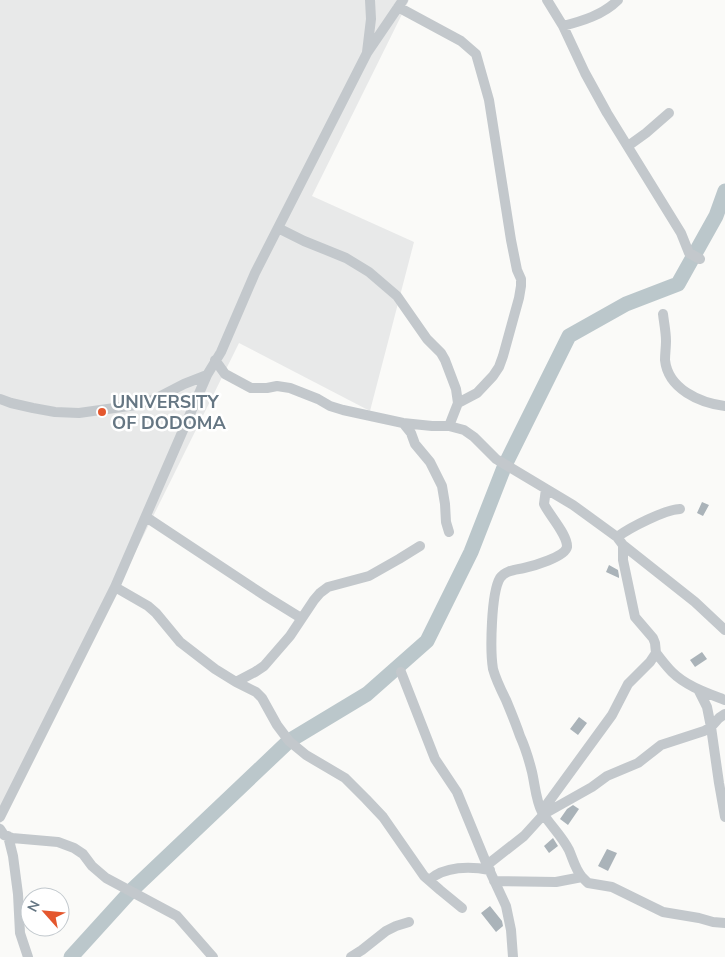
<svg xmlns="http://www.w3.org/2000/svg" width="725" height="957" font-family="'Nunito Sans',sans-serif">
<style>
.built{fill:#e8e9e9}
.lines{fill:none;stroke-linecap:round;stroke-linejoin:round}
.river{stroke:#bbc7cb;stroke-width:15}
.building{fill:#aab3b9}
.minor{stroke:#c3c8cc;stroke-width:10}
.poi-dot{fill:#e4572e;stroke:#fff;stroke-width:2}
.labels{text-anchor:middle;stroke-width:5;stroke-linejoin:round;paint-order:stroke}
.poi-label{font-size:18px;font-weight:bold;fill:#657683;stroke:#fff;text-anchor:start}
</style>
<rect width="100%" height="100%" fill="#fafaf8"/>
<path class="built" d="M0,0h409l-97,196 102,46 -44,169 -131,-68 -239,482z"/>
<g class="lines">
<path class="river" d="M71,957l60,-66 158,-150 78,-47 60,-53 44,-89 34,-87 64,-129 57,-32 52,-20 38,-68 9,-25"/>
</g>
<path class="building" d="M702,502l7,3 -6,11 -6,-3z
M609,565l9,5 1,6v2l-13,-6z
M702,652l5,7 -12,8 -5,-7z
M579,717l8,6 -9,12 -8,-6z
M573,805l6,4 -11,16 -8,-6 7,-10z
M553,838l5,8 -9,7 -5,-7z
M607,849l10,4 -9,18 -10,-5z
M490,906l12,15 1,5 -7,6 -15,-19z"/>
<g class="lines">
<path class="minor" d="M547,0l16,26 22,47 22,40 74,120 8,20 11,6
M398,7l63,34 15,13 13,46 22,140 6,30 4,9v7l-2,12 -16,58 -4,11 -6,9 -16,17 -19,10
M563,26c19,-5 40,-11 55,-26
M367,52l4,-33 -1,-19
M628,146l18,-13 23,-20
M278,228l26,13 42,17 23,14 28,24 30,43 14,14 4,7 11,29 2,14 -9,23
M663,314c1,9 3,18 3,27 0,6 -1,13 -1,19 3,29 35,43 60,46
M215,360l10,14 26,14h16l10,-2 13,2 28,11 12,7 13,4 60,13 29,3h17l15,4 10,7 22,22 77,46 44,32 6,8 72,57 30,28
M0,399l11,4 22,5 22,4 24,1 57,-8 19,-6 29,-15 23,-9
M403,423l8,10 4,11 15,18 12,24 3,18 1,18 3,10
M546,489l-2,15c5,11 24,31 23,43 -2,10 -34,19 -43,21 -9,2 -18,2 -24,10 -9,15 -10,73 -7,91 3,11 8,21 13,31 5,12 10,24 14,36 5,11 9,24 12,36 3,13 4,29 10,40 8,13 20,24 27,38 4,9 6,19 13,27
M146,517l121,80 34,21
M617,537c14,-10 47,-27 63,-28
M115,587l33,19 8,7 24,29 35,27 21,13 19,-10 9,-6 26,-30 24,-36 6,-7 8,-6 41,-11 30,-17 21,-13
M656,653c5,6 10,13 16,19 14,14 35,21 53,28
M401,672l34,87 22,33 30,73 19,41 5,24 2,27
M236,682l20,10 6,6 15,27 12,16 17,14 39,23 21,21 17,18 41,59 16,14 22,18
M698,689l9,18 4,20 8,56 6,34
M542,811l70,-96 16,-31 22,-22 6,-9 -1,-10 -2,-5 -18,-21 -12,-57v-15
M0,817l115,-230 92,-212 14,-23 34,-79 112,-220 36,-53
M0,829l4,6 8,3 46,4 16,6 9,6 9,12 14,12 71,38 36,41
M8,836l5,20 5,38 2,39 8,24
M487,865l37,-29 20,-22 48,-27 15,-11 31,-13 23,-18 43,-14 7,-4 8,-9 6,-4
M429,880c16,-14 41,-14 61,-10
M494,881l62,1 26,-5 6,6 24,4 51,25 36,6 14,4 12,1
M351,957l11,-7 24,-19 10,-5 13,-4"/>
</g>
<circle class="poi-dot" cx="102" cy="412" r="5"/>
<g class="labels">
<g class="poi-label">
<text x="112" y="408">UNIVERSITY<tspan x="112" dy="21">OF DODOMA</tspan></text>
</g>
</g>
<g transform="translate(45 912) rotate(297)"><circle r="24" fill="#ffffff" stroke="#c1c8cd"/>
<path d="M0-4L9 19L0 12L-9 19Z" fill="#e4572e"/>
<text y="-8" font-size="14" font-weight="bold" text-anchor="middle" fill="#657683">N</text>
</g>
</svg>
